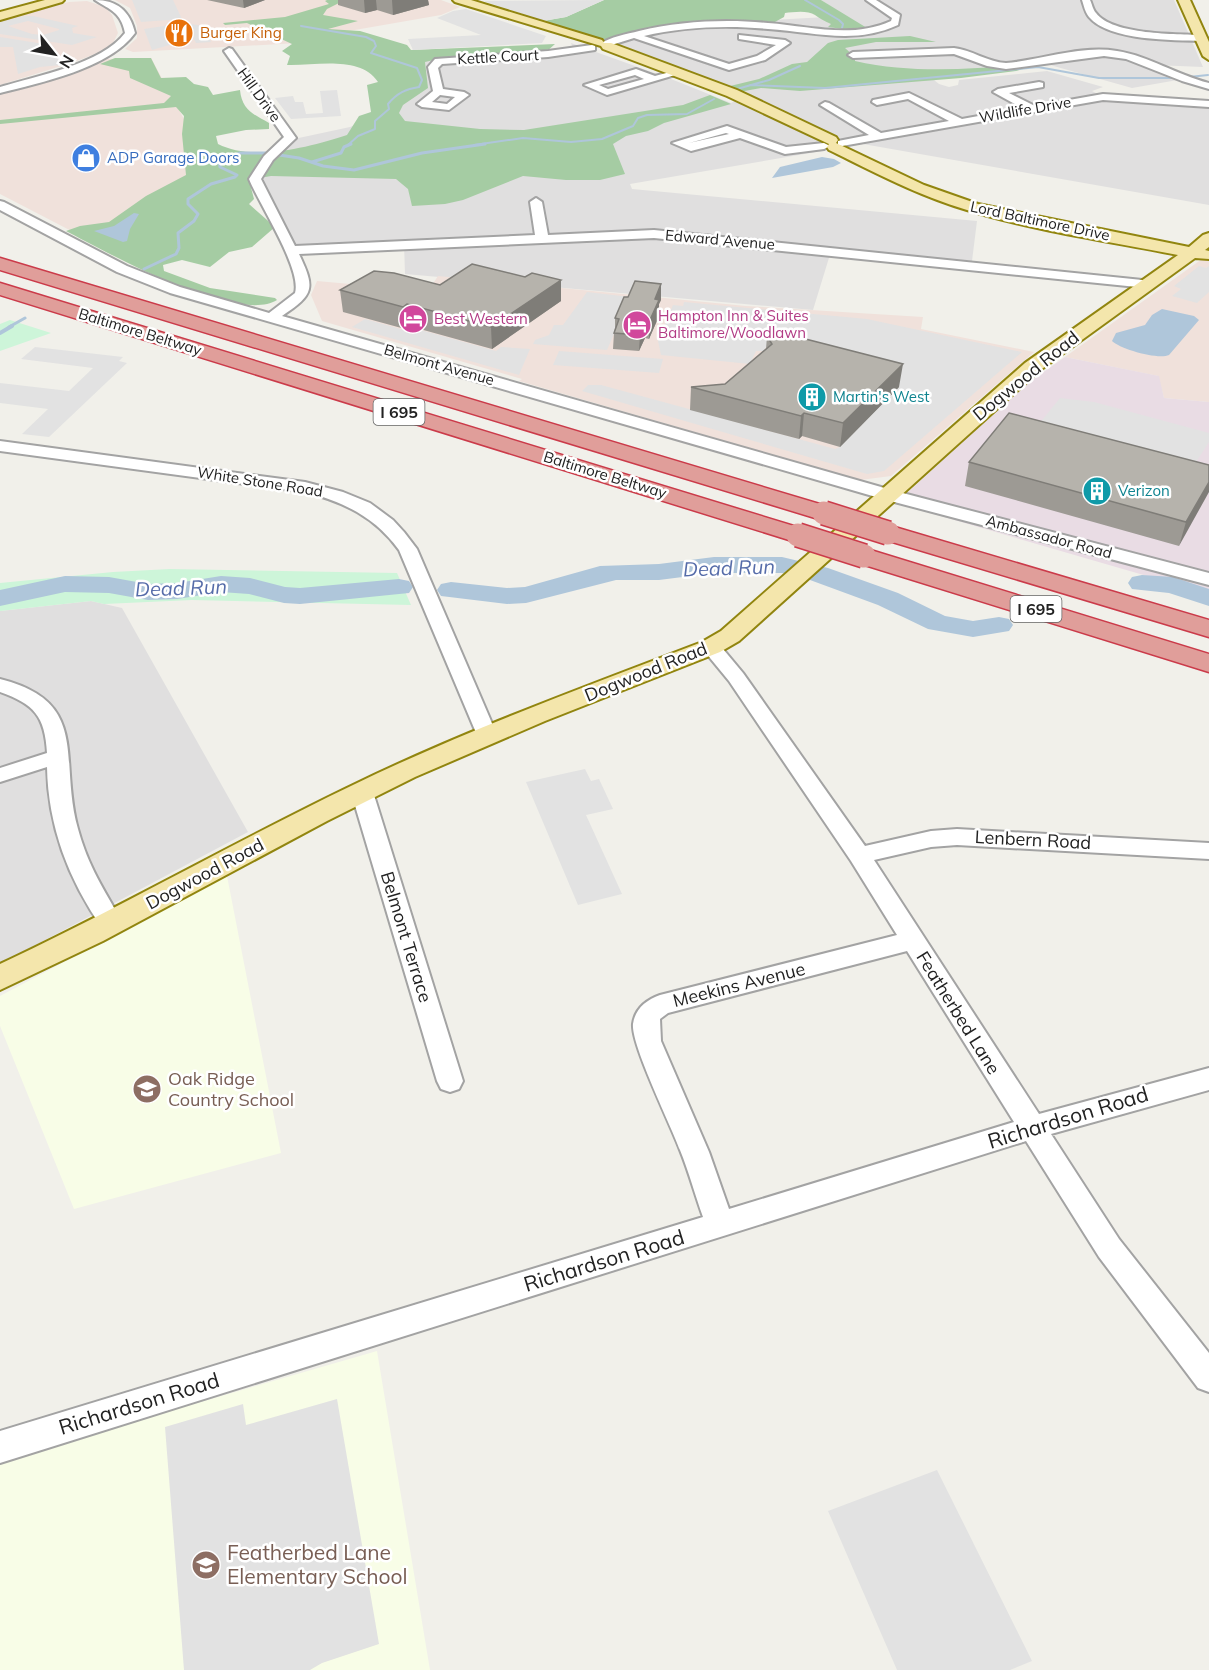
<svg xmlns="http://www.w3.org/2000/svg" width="1209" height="1670" font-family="Mulish,sans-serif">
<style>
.residential{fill:#e0dfdf}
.commercial{fill:#f0e1db}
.industrial{fill:#e9dce4}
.education{fill:#f8fde7}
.forest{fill:#a5cca3}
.park{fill:#cdf5d9}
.parking{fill:#e2e2e2;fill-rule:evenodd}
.water{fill:#afc6da}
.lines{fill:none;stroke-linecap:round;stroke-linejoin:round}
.stream-far2{stroke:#afc6da;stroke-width:2}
.stream-far1{stroke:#afc6da;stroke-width:3}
.stream{stroke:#afc6da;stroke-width:4}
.river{fill:#afc6da;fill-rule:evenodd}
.minor-casing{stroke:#a3a3a3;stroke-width:4}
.major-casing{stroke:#91850f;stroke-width:4}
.highway-casing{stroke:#cb3b4a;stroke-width:3}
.minor{fill:#fff;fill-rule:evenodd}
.major{fill:#f4e6ac;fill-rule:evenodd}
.highway{fill:#e09e9a;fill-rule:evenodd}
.highway-bridge-casing{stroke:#cb3b4a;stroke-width:26;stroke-linecap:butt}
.highway-bridge{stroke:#e09e9a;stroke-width:23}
.wall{fill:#9d9a94}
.shaded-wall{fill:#7f7d78}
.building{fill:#b6b3ac;stroke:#7f7d78;stroke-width:1.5}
.labels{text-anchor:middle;stroke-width:5;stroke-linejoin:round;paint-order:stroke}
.far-food-label{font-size:15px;fill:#c56008;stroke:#fff;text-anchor:start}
.far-street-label{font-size:15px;fill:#222;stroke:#fff}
.far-shop-label{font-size:15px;fill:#366cbe;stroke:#fff;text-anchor:start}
.far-hotel-label{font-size:15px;fill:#b23c85;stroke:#fff;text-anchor:start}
.far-culture-label{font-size:15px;fill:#0d838f;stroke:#fff;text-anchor:start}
.shield{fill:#fff;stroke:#646464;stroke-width:1.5}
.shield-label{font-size:16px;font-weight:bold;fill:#222}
.street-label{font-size:18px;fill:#222;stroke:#fff}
.education-label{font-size:18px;fill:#785e54;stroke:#fff;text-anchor:start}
.water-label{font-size:20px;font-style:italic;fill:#566ca9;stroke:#fff}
.near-street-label{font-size:21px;fill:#222;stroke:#fff}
.near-education-label{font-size:21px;fill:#785e54;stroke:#fff;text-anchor:start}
</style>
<rect width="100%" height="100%" fill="#f1f0ea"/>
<path class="residential" d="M821,0h353l29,67 -49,-2 35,13 -57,10 -89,-25 -114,13 10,8 10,3 9,-2 1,-5 88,-9 56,16 -11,4 19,10 11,-2 45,7 42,2v97l-346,-61 -233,40 2,5 345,32 -5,40 -140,-13 -19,62 -408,-36 -1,-31 -110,4 -34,-68 14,-22 20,-18 56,-12 15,-6 48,-63 160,-9 -2,-6 100,36 60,24 14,-8 -175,-64 275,-15z
M91,601l31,7 126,224 -248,132v-353z"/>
<path class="commercial" d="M115,0h326l19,7 -19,8 -138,24 -4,4 -166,9 -8,-3 12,-11v-12l-7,-18z
M87,1l18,6 7,8 6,18 -5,10 -15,10 -24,9 -74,23v-64l69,-19z
M151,58l67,124 -81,83 -137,-71v-100l108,-35z
M1209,254v148l-45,-4 -6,-22 -93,-19z
M438,276l308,30 177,11 -2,12 113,23 -143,124 -31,4 -341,-99 3,-2 -200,-58 -11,-26 6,-14 111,10z"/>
<path class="industrial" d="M1065,357l94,19 5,22 45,4v192l-313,-91 132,-120z"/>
<path class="education" d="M227,876l54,277 -207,56 -74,-183v-30z
M377,1351l53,319h-430v-210z"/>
<path class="forest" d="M327,0h18l-18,9 -4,6 35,6 -30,8 32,2 47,14 4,5 144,-6 -10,9 -107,6 -13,3 3,26 -25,17 -4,8 6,8 75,8 44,1 159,-25 27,-10 21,9 -67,19 -16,8 -22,5 -13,8 12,30 -25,6h-34l-43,-4 -60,24 -18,4 -33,2 -4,-17 -12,-10 -125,-3 -22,4 5,19 -5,5 26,23 -23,20 -23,5 -19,15 -28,-7 -19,5 1,6 46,17 65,10 2,2c-40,25 -171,-48 -211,-69l14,-5 29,-4 37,-26 40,-21 -4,-41 2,-18 -8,-9 -176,17v-4l164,-17 7,-7 -41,-18 -1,-7 -29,-7 15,-6h36l10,20 25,-1 8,7 14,3 5,8 27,-5c2,20 13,24 29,33v6l-23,1 -30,6 2,8c35,18 93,3 129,-9l12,-19 12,-4 -4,-27 11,-3c-18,-27 -63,-16 -91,-17l3,-9 -8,-5 10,-7 -45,-21 -22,2 -2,-2 62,-6 44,-13 -4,-3z
M604,0h217l46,28 -17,2 -22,-3 3,-3c-7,-3 -12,-6 -16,-9 -7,-5 -22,-3 -30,-2l-1,4 -11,6 -16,-2 -95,5 -62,15 -57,-20 23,-4z
M910,36l26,6h-60l-31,6 10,9v4c62,14 123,7 186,3l-25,7 -55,7 -161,13 -39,-3 -22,4 -13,-5 33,-8 33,-15 15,-2 21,-19 10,-3z"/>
<path class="park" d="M10,320l41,13 -51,18v-27z
M170,569l227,4 14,32 -219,-5 -88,4 -13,-3 -91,10v-28l113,-11z"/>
<path class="parking" d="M132,0h41l9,19 -41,3z
M604,0l-38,17 -23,4 -60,-20z
M466,9l80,27 -4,7 -129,7 -5,-11 73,-4 -44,-17 16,-7z
M24,16h9l45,10 -6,2 1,5 24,4 -25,8 -72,-11v-12zM28,21l31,8v1l-16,5 -11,-1 -24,-8z
M184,23l19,3 8,16 -15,1 -8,-15 -21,2 6,14 -21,6 -8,-21z
M0,37l50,8 -3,2 2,1 -3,4 13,2 2,11 -21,2 -22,7 -5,-27h-13z
M337,90l4,26 -50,3 -16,-21 18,-2 2,6h8l3,12 17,-1 -3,-22z
M1199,266l7,2 3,-2v26l-12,11 -25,-7 9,-7 -7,-3z
M587,292l43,5 -23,53 -74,-6 2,-4 14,-5 5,-10h9z
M684,302l183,17 155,33 -138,119 -17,3 -285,-83 6,-6h13l234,64 5,-2 17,-89 -91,-11 -2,4h-8l-6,13 -89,-9 -3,-14 15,-36 10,1z
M365,319l39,11 6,-3 86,24 5,-4 29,2 -11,26 -167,-48z
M35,347l88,10 -4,4 8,2 -78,74 -27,-3 26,-25 -48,-6v-20l69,8 24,-23 -72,-9z
M559,351l104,8 -4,14 -106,-8z
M1060,398l34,4 115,31v9l-15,23 -155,-41z
M585,769l6,12 8,-2 14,30 -27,6 36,79 -44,11 -52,-123z
M337,1399l42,245 -57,19 -12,7h-126l-19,-243 78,-23 3,21z
M937,1470l95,191 -22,9h-113l-69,-159z"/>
<path class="water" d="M822,157l12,2 7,4 -8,4 -61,11 8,-11z
M134,213l5,1 -9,15 -3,12 -4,1 -29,-11 20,-5z
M1162,309l32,7 5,4 -30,35c-11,5 -49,-6 -57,-14l4,-8 29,-8 7,-10z"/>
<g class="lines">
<path class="stream-far2" d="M805,0l34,20 4,4 -1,4
M301,26l65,11 8,4 2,5 -5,7 46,15 5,12 -3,7c-13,2 -22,6 -31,17l1,5 -14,12v8l-17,7 -10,9
M1189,77l19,-2
M750,85l75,3 213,-21 61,11h75
M737,89l32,-9 31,-14
M474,145l49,-7 48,4 31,-3 31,-13 5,-8 9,-3 40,-1 27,-15"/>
<path class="stream-far1" d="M312,162l29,-9 3,-6 7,-3
M144,269l32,-15 3,-6 -1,-15 16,-12 4,-7 -10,-10v-5l23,-15 24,-7 2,-2 -17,-8 -1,-5 21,-9h26l33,5 24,8 31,4 68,-17 63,-9
M9,327l16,-9"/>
<path class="stream" d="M0,333l12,-7"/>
<path class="river" d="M714,557h68l46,11 70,25 47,23 28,5 26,-4 10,2 4,6 -4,6 -36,6 -45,-8 -50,-24 -68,-25 -28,-7h-68l-55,7h-43l-90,23 -19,1 -66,-8 -4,-6 4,-6 10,-2 56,6 18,-1 75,-21 59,-2z
M1142,575l31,2 36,12v17l-40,-13 -37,-4 -4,-6 4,-6z
M65,576l44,1 39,7 29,-1 44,-7 29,2 35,9 15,1 99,-9 10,2 4,6 -4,6 -109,11 -16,-1 -35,-9 -28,-2 -44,7 -29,1 -39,-7 -44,-1 -65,14v-16z"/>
<g class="minor-casing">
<path id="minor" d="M95,0c22,0 35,11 40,33 -25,35 -95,50 -135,60v-6c36,-11 102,-23 125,-54 -4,-21 -15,-23 -30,-33z
M866,0h10l24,15 -2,10c-43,20 -85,7 -130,4 -40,-4 -85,-2 -124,7l85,28 28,-8 19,-11 -37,-6v-4l46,5 5,3 -25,17 -36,10 -95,-32 -29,9 -5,-3c10,-7 27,-10 39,-13 41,-10 88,-12 129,-8 42,3 83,16 123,-2l1,-3z
M1082,0h8c2,4 3,10 6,13 16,22 81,21 106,22l5,3 -5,3c-29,-1 -93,0 -113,-24 -4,-5 -5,-11 -7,-17z
M592,45l3,1v4l-47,7 -106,7 -4,4 5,21 21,3 5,3 -20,15 -27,-3 -5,-3 16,-13 -5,-24 7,-8 113,-8zM440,95l15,2 -8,7 -15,-2z
M229,48l3,1 64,89 -23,22 -12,19 34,67 240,-11 -5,-33 6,-4 6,4 6,33 106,-5 498,51 2,3 -2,3 -5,1 -493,-50 -355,16c16,34 16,40 -17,62l613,175 314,82v12l-326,-86 -713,-206 -53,-21 -117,-62v-9l4,1 123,64 53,21 89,26 26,-20c7,-24 -36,-89 -46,-114l15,-23 20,-19 -60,-86z
M954,48c18,2 33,14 52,15 37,-3 74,-18 111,-12 32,5 60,24 92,32v6l-27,-8 -56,-22 -22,-3 -98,13 -19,-3 -33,-12 -101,4 -5,-3 5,-3z
M636,69l19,7 15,-4 5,3 -68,20 -23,-10zM635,75l9,4 -36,10 -9,-4z
M1039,82l4,1v4l-34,6 26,13 68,-12 106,7v6l-106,-7 -261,46 -4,-1v-4l31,-6 -49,-30 5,-3 4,1 52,30 68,-12 -41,-22 -31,6 -5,-3 1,-2 36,-7 53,26 60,-11 -29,-16 5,-3z
M727,126l59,21 38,-4 6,3 -6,3 -39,5 -45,-16 -49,13 -19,-8zM726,133l3,1 -40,9z
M0,441l305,41 38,10 27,11 23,17 11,12 13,17 80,186 -3,5 -7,2 -7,-2 -3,-5 -78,-185c-24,-33 -55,-48 -94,-58l-305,-41z
M711,641l7,2 25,30 122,173 66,-15 26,-2 252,14v16l-252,-14 -26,2 -57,13 165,254 170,-46v22l-158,44 68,105 90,114v39l-11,-4 -99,-131 -73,-116 -1026,322v-32l703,-214c-8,-22 -14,-45 -23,-67 -9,-25 -49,-105 -47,-126 2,-15 13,-24 27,-29l237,-60 -46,-74 -122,-180 -28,-34 3,-4zM907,951l107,171 -285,87 -20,-57 -48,-111 -1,-22 8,-6z
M0,679c92,23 58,81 78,150 10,37 26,61 45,94l-4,6 -8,3 -8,-3c-34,-48 -55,-103 -56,-162l-47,15v-14l47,-15c-2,-37 -13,-49 -47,-61z
M362,785l8,2 3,5 90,289 -4,8 -9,3 -9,-3 -4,-8 -86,-289 3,-5z"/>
</g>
<g class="major-casing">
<path id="major" d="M45,0h19l-2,2 -62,18v-8z
M453,0h18l131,40 2,3h7l126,47 99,47 2,3 -2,3 88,42 54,19 211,43 14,-12 6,-2v14l-4,3 4,1v8l-14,-1 -156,113 -300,270 -19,11 -175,69 -130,56 -88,44 -224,120 -103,49v-26c120,-56 234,-122 353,-179 113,-55 232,-98 349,-143l19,-11 304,-268 153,-108c-70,-14 -142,-24 -211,-45 -48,-14 -93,-38 -138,-60l-2,-3 2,-3 -102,-48 -124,-47 -2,-3 -146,-44z
M1178,0h12l19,42v18l-6,-4z"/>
</g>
<g class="highway-casing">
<path id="highway" d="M0,258l833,250 4,5 -4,5 -9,3 -9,-3 -815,-248z
M0,283l807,247 4,5 -4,5 -9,3 -9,-3 -789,-245z
M888,525l321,95v17l-330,-99 -4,-5 4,-5z
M864,548l345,106v18l-354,-110 -4,-6 4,-6z"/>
</g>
<use href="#minor" class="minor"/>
<use href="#major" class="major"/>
<use href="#highway" class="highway"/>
<g class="highway-bridge-casing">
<path id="highway-bridge" d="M824,513l64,20
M798,535l66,21"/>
</g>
<use href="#highway-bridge" class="highway-bridge"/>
</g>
<path class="wall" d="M207,0h58l-21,8z
M338,0h90l1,5 -36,10 -16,-5 -12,3 -27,-8z
M525,277l36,3v21l-69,48 -83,-23 -4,3 -62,-17 -3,-22 100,-5z
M661,300l-2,4v12l-10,23 -4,-1 -6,13 -26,-2 1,-16 1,-5v-10z
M767,336l132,51 -59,60 -38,-11 -3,3 -109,-29 1,-23 34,-3 41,-35z
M969,462l240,3 -30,81 -214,-60z"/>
<path class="shaded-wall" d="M243,0h22l-21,8z
M364,0h12l1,10 -12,3z
M392,0h36l1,5 -36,10z
M561,280v21l-69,48 -1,-22z
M661,284v16l-2,4v12l-10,23v-17l6,-23z
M407,304l2,22 -4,3 -2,-22z
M645,322v16l-6,13 1,-16z
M903,364l-4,23 -59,60 3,-24z
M804,413l-2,23 -3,3 2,-23z
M1209,482v10l-30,54 7,-24z"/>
<path class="building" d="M472,264l53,13 7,-4 29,7 -70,47 -84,-23 -4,3 -63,-17 34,-19 20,2 46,12z
M635,281l26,3 -6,15 4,1 -10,22h-4l-5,13 -26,-2 5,-14 -4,-1 9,-21h4z
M786,334l117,30 -60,59 -39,-10 -3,3 -110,-29 34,-3 47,-40 -5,-8z
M1009,413l200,52v17l-23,40 -217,-60z"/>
<defs>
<g id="restaurant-disc" transform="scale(1.5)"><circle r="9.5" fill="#e8710a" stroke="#fff"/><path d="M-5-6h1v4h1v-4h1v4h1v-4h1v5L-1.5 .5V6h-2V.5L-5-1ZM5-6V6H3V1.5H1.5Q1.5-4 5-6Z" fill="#fff"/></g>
<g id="shop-disc" transform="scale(1.5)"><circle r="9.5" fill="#3f7fe0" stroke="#fff"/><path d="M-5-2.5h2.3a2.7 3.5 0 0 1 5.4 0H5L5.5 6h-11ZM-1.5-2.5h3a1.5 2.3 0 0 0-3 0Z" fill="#fff"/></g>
<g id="hotel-disc" transform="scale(1.5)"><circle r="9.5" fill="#d1479c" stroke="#fff"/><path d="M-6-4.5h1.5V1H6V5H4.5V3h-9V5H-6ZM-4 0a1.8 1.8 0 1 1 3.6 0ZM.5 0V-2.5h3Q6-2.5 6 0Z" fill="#fff"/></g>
<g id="building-disc" transform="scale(1.5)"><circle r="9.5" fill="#0f9aa8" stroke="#fff"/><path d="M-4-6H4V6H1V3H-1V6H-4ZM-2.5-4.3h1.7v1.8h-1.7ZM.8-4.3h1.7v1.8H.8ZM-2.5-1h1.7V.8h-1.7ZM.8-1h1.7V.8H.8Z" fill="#fff"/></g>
<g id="school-disc" transform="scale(1.5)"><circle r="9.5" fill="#8d6e63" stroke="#fff"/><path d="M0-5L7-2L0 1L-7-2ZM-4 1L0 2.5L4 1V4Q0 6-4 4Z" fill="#fff"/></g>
</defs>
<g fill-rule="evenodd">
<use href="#restaurant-disc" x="179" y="33"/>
<use href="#shop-disc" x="86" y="158"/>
<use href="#hotel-disc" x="413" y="319"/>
<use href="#hotel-disc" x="637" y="325"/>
<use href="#building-disc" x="812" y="397"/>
<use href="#building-disc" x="1097" y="491"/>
<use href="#school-disc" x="147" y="1089"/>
<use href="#school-disc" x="206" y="1565"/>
</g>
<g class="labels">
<g class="far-food-label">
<text x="200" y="38">Burger King</text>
</g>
<g class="far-street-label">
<text transform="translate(498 57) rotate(-3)" y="5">Kettle Court</text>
<text transform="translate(259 95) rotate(54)" y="5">Hill Drive</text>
<text transform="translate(1025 110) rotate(-10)" y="5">Wildlife Drive</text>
<text transform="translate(1040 221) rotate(12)" y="5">Lord Baltimore Drive</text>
<text transform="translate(720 240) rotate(5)" y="5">Edward Avenue</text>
<text transform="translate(140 332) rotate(17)" y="5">Baltimore Beltway</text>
<text transform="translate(439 365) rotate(16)" y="5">Belmont Avenue</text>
<text transform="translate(605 475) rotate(17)" y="5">Baltimore Beltway</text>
<text transform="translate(260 482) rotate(9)" y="5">White Stone Road</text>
<text transform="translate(1049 537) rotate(15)" y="5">Ambassador Road</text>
</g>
<g class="far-shop-label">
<text x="107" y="163">ADP Garage Doors</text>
</g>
<g class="far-hotel-label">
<text x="658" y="321">Hampton Inn &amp; Suites<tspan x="658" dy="17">Baltimore/Woodlawn</tspan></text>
<text x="434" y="324">Best Western</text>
</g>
<g class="far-culture-label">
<text x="833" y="402">Martin's West</text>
<text x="1118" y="496">Verizon</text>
</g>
<g class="shield">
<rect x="373.5" y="399" width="51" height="26" rx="4.5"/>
<rect x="1010.5" y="596" width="51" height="26" rx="4.5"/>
</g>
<g class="shield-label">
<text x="399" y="418">I 695</text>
<text x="1036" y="615">I 695</text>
</g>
<g class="street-label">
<text transform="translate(1026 376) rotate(-39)" y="6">Dogwood Road</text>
<text transform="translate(646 672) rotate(-22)" y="6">Dogwood Road</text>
<text transform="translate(1033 840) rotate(3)" y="6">Lenbern Road</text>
<text transform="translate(205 874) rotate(-28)" y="6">Dogwood Road</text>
<text transform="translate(406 937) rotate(73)" y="6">Belmont Terrace</text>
<text transform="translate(739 985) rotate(-14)" y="6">Meekins Avenue</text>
<text transform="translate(958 1013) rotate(58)" y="6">Featherbed Lane</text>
</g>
<g class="education-label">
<text x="168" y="1085">Oak Ridge<tspan x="168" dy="21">Country School</tspan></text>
</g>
<g class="water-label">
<text transform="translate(729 568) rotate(-2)" y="7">Dead Run</text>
<text transform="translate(181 588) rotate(-2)" y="7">Dead Run</text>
</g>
<g class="near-street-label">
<text transform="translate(1068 1118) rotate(-17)" y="7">Richardson Road</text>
<text transform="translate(604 1261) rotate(-17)" y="7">Richardson Road</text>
<text transform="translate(139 1404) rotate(-17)" y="7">Richardson Road</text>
</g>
<g class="near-education-label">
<text x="227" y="1560">Featherbed Lane<tspan x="227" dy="24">Elementary School</tspan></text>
</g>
</g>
<g transform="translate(54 54) rotate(121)" stroke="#ffffff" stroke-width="4.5" paint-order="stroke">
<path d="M0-4.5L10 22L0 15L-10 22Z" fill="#222222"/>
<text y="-9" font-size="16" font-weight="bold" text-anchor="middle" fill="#222222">N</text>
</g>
</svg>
